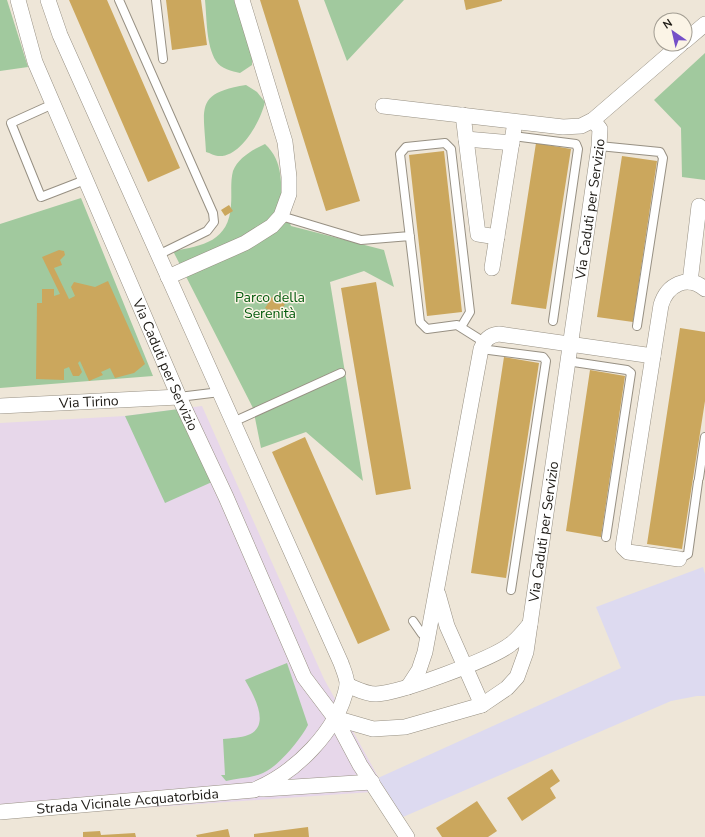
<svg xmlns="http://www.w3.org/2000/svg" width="705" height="837" font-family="'Nunito Sans',sans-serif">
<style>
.commercial{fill:#e7d7ea}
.industrial{fill:#dddaf0}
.green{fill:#a1c99e}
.building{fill:#cba75d}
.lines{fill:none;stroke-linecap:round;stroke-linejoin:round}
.service-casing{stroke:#979083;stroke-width:10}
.minor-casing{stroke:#979083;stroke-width:16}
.service{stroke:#fff;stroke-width:8}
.minor{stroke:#fff;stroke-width:15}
.labels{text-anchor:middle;stroke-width:3;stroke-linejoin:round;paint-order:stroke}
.street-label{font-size:14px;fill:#1f1c17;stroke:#fbf4e6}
.park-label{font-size:14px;fill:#045b0d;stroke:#fbf4e6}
</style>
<rect width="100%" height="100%" fill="#eee6d8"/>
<path class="commercial" d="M202,406l122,273 62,112 -386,27v-395l125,-7z"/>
<path class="industrial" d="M703,567l2,7v122h-8l-26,5 -268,116 -25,-39 243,-110 -25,-61z"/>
<path class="green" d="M0,0h7l21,67 -28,4z
M205,0h34l13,49v16l-12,8c-8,-2 -19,-4 -24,-12 -10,-16 -9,-42 -11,-61z
M324,0h80l-57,61z
M705,53v127l-23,-3 -1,-49 -27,-28z
M246,85l11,7 8,10c-4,18 -24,56 -47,54 -3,0 -8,-3 -12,-4 -2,-43 -12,-59 40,-67z
M265,144c20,19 14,39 19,64 2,6 5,12 7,18l93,24 10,37 -30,-16 -34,11 33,199 -57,-49 -45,16 -8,-40 -80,-157c30,-5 56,-10 58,-46 1,-11 -1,-23 2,-34 5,-13 19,-21 32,-27z
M81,198l72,178 -153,12v-164z
M179,409l33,73 -47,21 -40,-87z
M287,663l21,62c-8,15 -29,41 -45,48 -11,5 -25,5 -37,8l-5,-6h4l-2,-36c8,-1 18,-1 25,-4 24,-9 5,-41 -3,-55z"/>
<path class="building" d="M69,0h38l73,168 -32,14z
M166,0h35l6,45 -35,5z
M260,0h38l62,201 -34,10z
M464,0h38v1l-36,9z
M536,143l35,6 -25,160 -35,-5z
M444,151l18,161 -35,4 -18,-161z
M622,156l35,5 -24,161 -36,-5z
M229,205l4,6 -8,5 -4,-6z
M59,250l5,1 1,4 -5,5 2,5 -8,3 15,31 6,-3 -4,-9 3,-5 21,5 13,-6 37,83 -11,9 -19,5 -5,-10 -9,4 2,3 -14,6 -9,-20 -2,2 4,9 -3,4h-6l-4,-9 -5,2v11l-28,-1 1,-76h5v-14h12v7l6,-2 -18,-37z
M376,282l35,207 -35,6 -35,-207z
M272,297l13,7 -7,12 -13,-8z
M680,328l25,4v69l-23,148 -35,-5z
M504,357l35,6 -33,215 -35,-5z
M590,370l35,6 -24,161 -35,-6z
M305,437l85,193 -32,14 -86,-192z
M552,769l8,12 -10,7 6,10 -34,23 -15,-23z
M477,801l20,30 -9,6h-46l-6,-9z
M308,827l1,10h-55v-3z
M228,829l2,8h-33l-1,-2z
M100,831l1,4 34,-2 1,4h-53v-5z"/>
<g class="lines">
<g class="service-casing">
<path id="service" d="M119,0l94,213 1,9 -7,9 -49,24
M156,0l7,59
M53,104l-42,19 30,74 44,-17
M513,136l63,8 2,5 -25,172
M599,146l61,6 3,6 -26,168
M281,216l80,24 49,-4
M461,327l9,-15 -19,-163 -6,-6 -39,4 -6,7 20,168 7,7 30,-4 27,17
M481,349l62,8 3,4 -35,229
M567,361l60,9 4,3 -25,164
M179,397l41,-5
M233,422l108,-49
M699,478l6,-41
M679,559l9,-5 10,-72
M413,621l9,13 6,1"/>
</g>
<g class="minor-casing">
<g id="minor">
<path id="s1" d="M18,0l17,62 144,335 47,100 78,180 31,41 25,47 47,72"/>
<path d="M685,41l20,-17"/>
<path d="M383,106l180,21 18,-1 12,-6 88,-76"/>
<path d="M463,115l15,119 19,3"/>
<path d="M466,139l46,4"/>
<path d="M492,268l23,-146"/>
<path d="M168,277l77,-34 27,-17 9,-10 8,-22v-17l-4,-35 -43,-142"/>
<path d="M690,282l9,-76"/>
<path id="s2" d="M0,406l179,-9"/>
<path d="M679,559l-51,-7 -5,-5 38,-242c6,-20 26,-31 44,-16"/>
<path d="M438,594l9,32 35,79"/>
<path d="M347,685c10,4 18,9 29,9 24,-1 116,-35 135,-50 7,-5 13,-13 19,-20"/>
<path d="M408,687l11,-17 6,-18 56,-303c4,-9 8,-14 18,-15l154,22"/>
<path id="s3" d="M335,718l38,11 32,-2 77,-22 25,-17 10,-11 9,-25 73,-506 1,-17 -7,-9"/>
<path d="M263,789l109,-7"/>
<path id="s4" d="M0,812l254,-22c41,-17 84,-59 93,-104 1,-6 -4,-17 -6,-23l-281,-628 -12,-35"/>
</g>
</g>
<use href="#service" class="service"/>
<use href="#minor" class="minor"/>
</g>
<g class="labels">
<g class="street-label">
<text dy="5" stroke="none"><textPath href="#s3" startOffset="671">Via Caduti per Servizio</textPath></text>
<text dy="5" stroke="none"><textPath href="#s1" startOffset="394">Via Caduti per Servizio</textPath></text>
<text dy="5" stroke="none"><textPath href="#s2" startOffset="89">Via Tirino</textPath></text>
<text dy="5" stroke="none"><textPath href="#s3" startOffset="345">Via Caduti per Servizio</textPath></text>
<text dy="5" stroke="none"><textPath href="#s4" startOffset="128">Strada Vicinale Acquatorbida</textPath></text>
</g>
<g class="park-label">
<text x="270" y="302">Parco della<tspan x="270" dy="16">Serenità</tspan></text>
</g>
</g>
<g transform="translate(673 32) rotate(326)"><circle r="19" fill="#fbf4e6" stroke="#a39e93"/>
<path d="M0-3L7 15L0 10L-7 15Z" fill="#754fc8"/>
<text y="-6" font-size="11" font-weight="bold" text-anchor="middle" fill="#1f1c17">N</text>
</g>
</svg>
